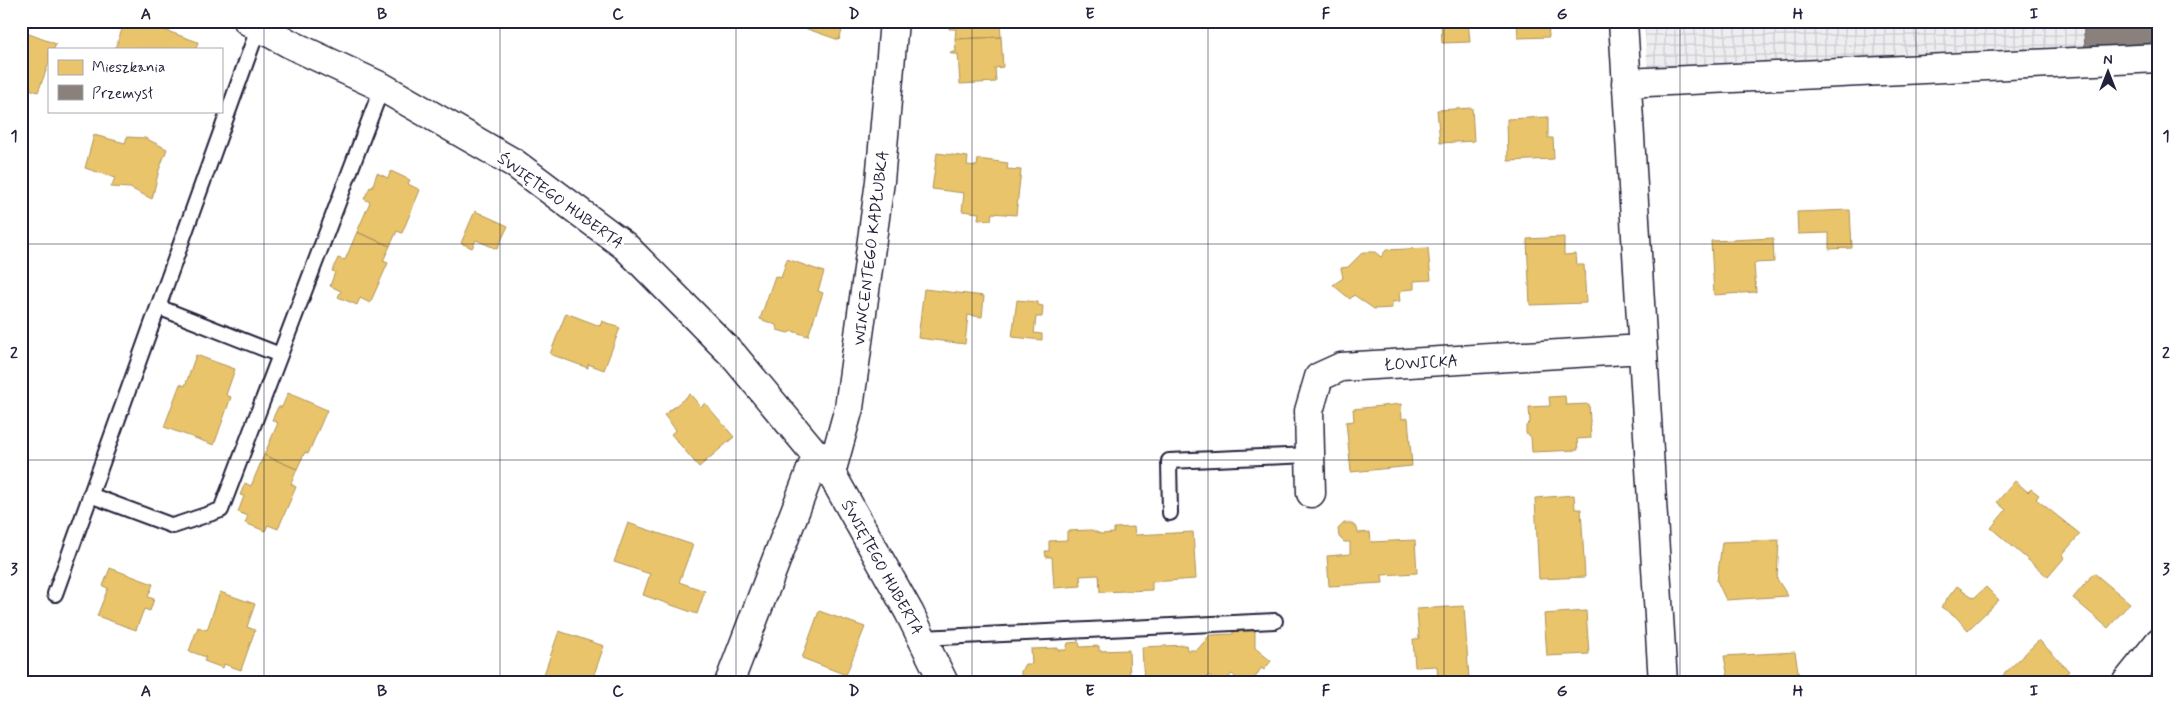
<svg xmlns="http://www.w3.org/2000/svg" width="2180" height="704" font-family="Mynerve,sans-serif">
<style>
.industrial{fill:url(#industrial-grid)}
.homes{fill:#e9c46a;stroke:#ad935c}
.industry{fill:#8a817c;stroke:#6b6468}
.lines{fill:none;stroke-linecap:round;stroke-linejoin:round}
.service-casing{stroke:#22223b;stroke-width:18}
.minor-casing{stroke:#22223b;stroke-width:31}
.service{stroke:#fff;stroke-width:14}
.minor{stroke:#fff;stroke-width:28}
.grid{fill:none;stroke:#22223b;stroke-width:1;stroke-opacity:0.55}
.labels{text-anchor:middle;stroke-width:5;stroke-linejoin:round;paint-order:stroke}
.street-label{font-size:16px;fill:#22223b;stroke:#fff}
.neatline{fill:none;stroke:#22223b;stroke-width:2}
.grid-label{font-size:16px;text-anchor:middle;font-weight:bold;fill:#22223b}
</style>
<defs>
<pattern id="industrial-grid" width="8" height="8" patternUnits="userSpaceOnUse" patternTransform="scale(1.25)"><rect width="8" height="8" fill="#eeeef1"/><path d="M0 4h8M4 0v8" fill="none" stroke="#ccccd0"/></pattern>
</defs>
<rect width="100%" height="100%" fill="#fff"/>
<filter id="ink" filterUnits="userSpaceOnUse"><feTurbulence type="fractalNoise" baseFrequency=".02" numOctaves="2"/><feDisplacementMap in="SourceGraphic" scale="10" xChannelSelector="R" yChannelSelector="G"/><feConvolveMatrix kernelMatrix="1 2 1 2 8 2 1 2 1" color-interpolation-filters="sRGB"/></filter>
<g filter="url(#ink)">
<path class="industrial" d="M1644,21h515v35l-511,18z"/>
<path class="homes" d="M125,21h14l59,21 -2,7h-81z
M794,21h51l-6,19 -46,-16z
M956,21h44l1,16 -46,2 1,-10h-7v-3h7z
M1441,21h27l2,21 -28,1z
M1517,21h31l1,16 -31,1z
M21,31l35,13 -2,5h-5v14l-11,29 -17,-6z
M1001,37l2,30 -8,1 1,14 -36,2 -2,-30h-7l-1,-2h6l-1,-13z
M1472,108l2,33 -34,2 -3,-33z
M1548,117v21h5l1,21 -46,2 -1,-42z
M94,135l31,8 2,-6 18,1 22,11 -8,21 -7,29 -22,-11 -19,-1 4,-9 -30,-10z
M937,153l31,4 -1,8 10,1 1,-7 30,4 -1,6 14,1 -5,45 -24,-2 -1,7 -13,-1 1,-6 -17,-2 2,-18 -32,-4z
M391,171l19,9 -2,4 12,6 -18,43 -5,-2 -7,15 -33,-14 13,-30 -6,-3 6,-12 2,1 5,-15 11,5z
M1850,210l2,38 -23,1v-16l-31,1 -1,-22z
M475,211l33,15 -11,23 -21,-9 -4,8 -11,-5z
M357,232l33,14 -7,15 5,2 -18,40 -10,-5 -3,7 -19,-8 3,-6 -11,-5 5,-14 -3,-1 6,-13 7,2z
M1564,237v18l12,-1 1,11h7l2,38 -56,2 -3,-66z
M1773,238l1,24 -20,1 2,29 -42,3 -3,-54z
M1428,248l3,32 -17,1v8l-11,1 -4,4 1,7 -8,1v6l-18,1 -20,-14 -4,4 -17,-14 10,-7 -2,-10 7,-1 15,-15h12l6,5 5,-7z
M787,259l37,13 -6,19 5,2 -15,43 -16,-5 -4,2 -11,-3 -1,-5 -16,-6 15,-43 6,2z
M924,289l60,7 -2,21 -14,-2 -3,29 -47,-6z
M1017,300l21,2v3l5,1 -1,11h-6l-2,16 8,1v6l-30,-3z
M566,313l34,13 2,-5 18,7 -16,42 -16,-6v4l-38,-14z
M196,355l39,14 -9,26 5,2 -17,48 -50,-18 16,-43 5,2z
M288,393l39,17 -19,44 -3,-2 -8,17 -33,-14 14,-32 -6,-3 6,-13h4z
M690,394l11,13 4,-4 29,34 -35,30 -28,-33 5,-4 -12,-15z
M1565,396l1,9 23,-1 2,34 -14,1 1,11 -46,2 -1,-15 -5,-4v-7l4,-4 -1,-15 21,-1 -1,-9z
M1401,404l1,15 6,-1 4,48 -61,6 -5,-50 8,-1 -1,-12z
M264,455l33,14 -6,15 5,3 -18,42 -10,-4 -3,6 -20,-8 3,-7 -10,-4 6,-16 -4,-1 5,-12 6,3z
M2015,481l13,11 3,-3 8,6 -3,4 44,35 -18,21 3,2 -17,20 -57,-49 15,-18 -9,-8z
M1574,495l1,14h6l4,68 -46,2 -4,-81z
M628,523l65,22 -14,37 26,9 -8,23 -54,-19 7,-21 -36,-12z
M1344,523h7l6,5 1,5 12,-1 1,10 44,-2 2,33 -35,2 1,8 -54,3 -2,-30 23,-2v-12h-6l-5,-5 -1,-8z
M1134,527l1,8 58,-3 3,47 -44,3v8l-52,2 -1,-17 -19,1 1,10 -27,2 -2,-31h-6l-1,-6h4v-10l18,-1v-9l24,-1 10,4 13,-1v-5z
M1779,540l-2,39 11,17 -62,4 -9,-19 5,-39z
M110,568l43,16 -5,13 6,2 -4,12 -6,-2 -8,21 -39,-14 11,-28 -5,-2z
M2094,573l36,30 -22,25 -35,-30z
M1957,586l17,12 12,-11 13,13 -31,30 -13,-14 -14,-9z
M220,592l35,12 -8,23 8,3 -14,40 -17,-6 -1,4 -19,-7 2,-4 -17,-6 9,-24 9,3z
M1464,606l5,73 -31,2 -1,-15 -22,1 -2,-28h6l-2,-30z
M819,611l46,16 -19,48 -44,-17z
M1586,611l3,43 -42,2 -3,-42z
M559,631l45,15 -13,37h-50z
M1233,631h22v17l16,13 -7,9 -3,-2 -9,15h-10l-10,-9 -5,5 -15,1 -1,-4h-4v4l-63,3 -2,-36 44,-2 1,5h10l13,-15 23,-1z
M2039,640l30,31 -13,12h-61z
M1079,642l1,5 19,-1v5l30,-1 1,33h-106l-3,-3v-9l4,-7h7l-1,-15 27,-1v2h8l2,-7z
M1795,652l5,31h-71l-5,-27z"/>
<path class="industry" d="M1790,21h68l-68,3z
M2083,21h76v23l-74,4z"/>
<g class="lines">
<g class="service-casing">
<path id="service" d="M158,307l122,48
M90,495l83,31 48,-16 161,-423
M1170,513l-1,-52 141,-6
M55,594l204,-568
M922,638l353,-17"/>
</g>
<g class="minor-casing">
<path id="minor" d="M248,21l44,24 90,42 132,76 111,83 108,109 98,118 78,139 35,71
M1623,21l40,662
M1626,83l533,-25
M831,473l18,-65 31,-227 14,-160
M1311,493l-2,-82 10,-34 22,-10 302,-18
M729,683l88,-229
M2126,683l33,-41"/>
</g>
<use href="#service" class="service"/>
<use href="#minor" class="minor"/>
</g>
</g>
<path class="grid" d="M264,21v662M500,21v662M736,21v662M972,21v662M1208,21v662M1444,21v662M1680,21v662M1916,21v662M21,244h2138M21,460h2138"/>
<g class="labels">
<g class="street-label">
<text transform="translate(561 200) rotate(36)" y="6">ŚWIĘTEGO HUBERTA</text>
<text transform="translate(870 248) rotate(-83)" y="6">WINCENTEGO KADŁUBKA</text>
<text transform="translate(1421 362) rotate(-3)" y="6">ŁOWICKA</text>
<text transform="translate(883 567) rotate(61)" y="6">ŚWIĘTEGO HUBERTA</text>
</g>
</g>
<rect width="2180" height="704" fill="none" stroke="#fff" stroke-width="55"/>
<rect x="48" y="48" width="175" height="65" fill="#ffffff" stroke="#a7a7b1"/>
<rect x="58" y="60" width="25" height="15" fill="#e9c46a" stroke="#a7a7b1"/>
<text x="92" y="72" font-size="15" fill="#22223b">Mieszkania</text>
<rect x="58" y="85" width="25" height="15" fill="#8a817c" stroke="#a7a7b1"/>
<text x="92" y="98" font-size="15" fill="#22223b">Przemysł</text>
<g transform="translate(2108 72)" stroke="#ffffff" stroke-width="4" paint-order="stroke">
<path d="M0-4L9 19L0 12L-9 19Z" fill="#22223b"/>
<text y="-8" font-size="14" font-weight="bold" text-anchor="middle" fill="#22223b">N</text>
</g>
<rect x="28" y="28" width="2124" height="648" class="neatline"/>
<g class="grid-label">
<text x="146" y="19">A</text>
<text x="382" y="19">B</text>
<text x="618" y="19">C</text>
<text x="854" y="19">D</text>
<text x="1090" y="19">E</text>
<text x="1326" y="19">F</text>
<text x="1562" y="19">G</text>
<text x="1798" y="19">H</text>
<text x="2034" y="19">I</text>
<text x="14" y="141">1</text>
<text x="2166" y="141">1</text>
<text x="14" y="358">2</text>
<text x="2166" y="358">2</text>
<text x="14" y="574">3</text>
<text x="2166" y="574">3</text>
<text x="146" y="696">A</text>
<text x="382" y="696">B</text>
<text x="618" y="696">C</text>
<text x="854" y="696">D</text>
<text x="1090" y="696">E</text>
<text x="1326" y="696">F</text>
<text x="1562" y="696">G</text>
<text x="1798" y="696">H</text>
<text x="2034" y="696">I</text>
</g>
</svg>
